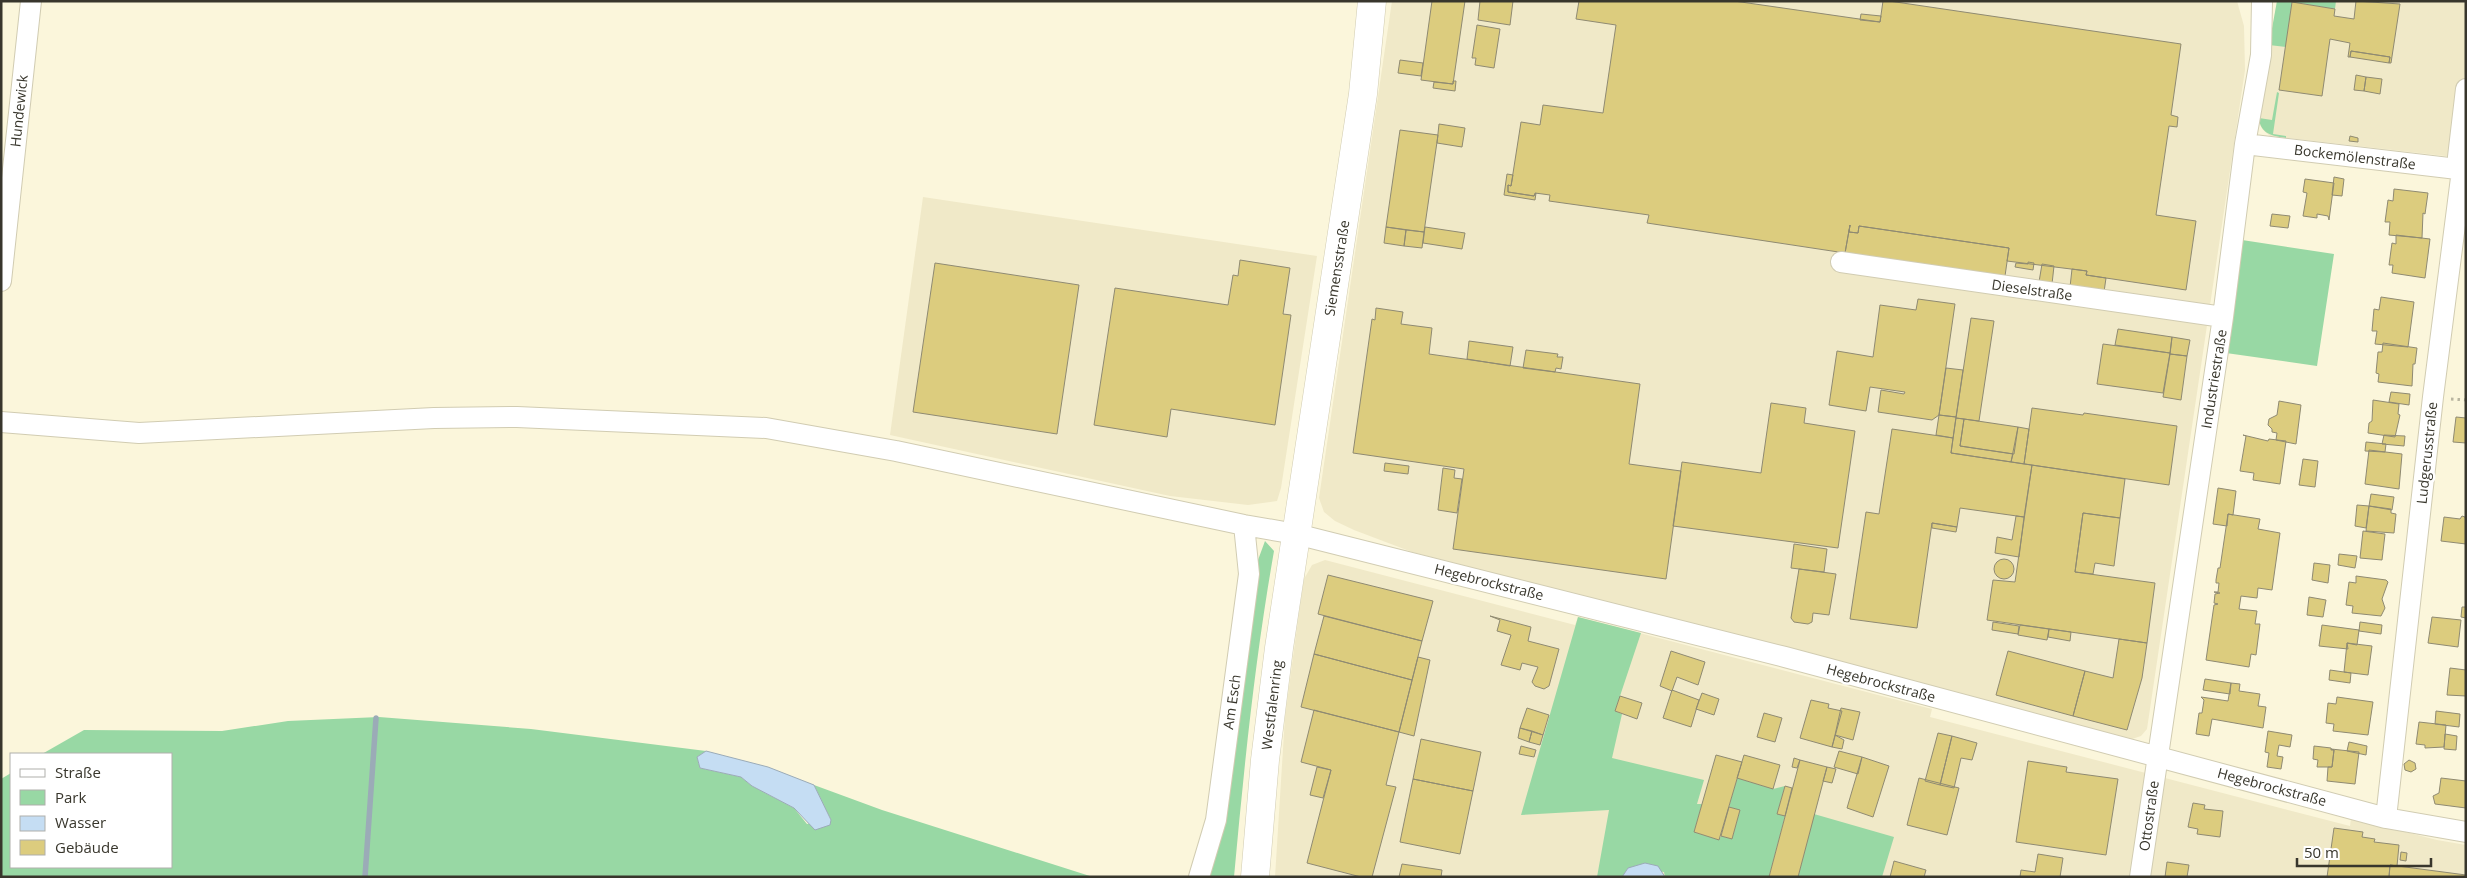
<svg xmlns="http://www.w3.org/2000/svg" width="2467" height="878" font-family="'Open Sans',sans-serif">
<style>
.built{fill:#f0e9c8}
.green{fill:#98d8a4}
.water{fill:#c5ddf3;stroke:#9babb7}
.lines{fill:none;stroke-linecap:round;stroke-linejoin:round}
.stream{stroke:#9babb7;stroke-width:5.5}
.building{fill:#dccc7e;stroke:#8f8a72}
.street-casing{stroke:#d1ccb2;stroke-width:22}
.secondary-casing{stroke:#d1ccb2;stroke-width:29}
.path{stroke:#b9b5a0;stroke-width:3;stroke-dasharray:2.5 4;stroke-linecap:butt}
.street{stroke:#fff;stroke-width:20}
.secondary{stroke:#fff;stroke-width:28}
.labels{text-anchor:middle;stroke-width:5;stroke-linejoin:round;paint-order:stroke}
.street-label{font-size:14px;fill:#38362c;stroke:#fff}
</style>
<rect width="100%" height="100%" fill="#fbf6db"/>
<path class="built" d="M1392,1h845l7,25 1,44 -98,659 -6,7 -9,3 -720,-187 -58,-22 -19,-9 -11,-9 -5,-14z
M2277,1h189v63l-12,93 -184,-21 -7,-6 -5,-9z
M923,197l394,59 -36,232 -4,13 -29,4 -78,-9 -280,-61z
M1325,560l250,65 3,-8 354,92 -2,8 420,109 1,-8 86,22 29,5v32h-1191l10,-160 13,-97 6,-41 8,-14z"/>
<path class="green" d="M2277,1h59l-1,8 -43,-7 -6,45 -17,-2z
M2277,92l2,1 -6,41 13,2v2c-13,-2 -26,-4 -27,-20l13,2z
M2242,240l92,14 -17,112 -91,-13z
M1265,541l9,10c-19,108 -30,216 -40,326h-32l20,-57 36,-260z
M1578,617l63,16 -26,78 7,3 -10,44 92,22 -7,24h5l-8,28 25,8 2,-4 11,3 8,-29 -11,-3 8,-29 36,11 12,-3 -8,28 8,2 -16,61h-104l-1,-5 -36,-4 -6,9h-25l12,-67 -88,5z
M379,717l152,12 175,22 -9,6 3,11 41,9 11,9 42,22 13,16 24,-4 -17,-35 68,25 211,67h-1092v-98l10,-6v94h160v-113h-129l42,-24 138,1 66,-10z
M1814,814l80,23 -12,40h-84z"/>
<path class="water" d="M706,751l62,16 46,18 17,35 -1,5 -15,5 -21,-22 -42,-22 -11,-9 -41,-9 -3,-11z
M1645,863l13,3 7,11h-43l6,-9z"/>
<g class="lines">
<path class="stream" d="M365,877l11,-159"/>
</g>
<path class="building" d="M1432,1h33l-12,83 -32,-4z
M1480,1h33l-3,24 -32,-5z
M1579,1h155l146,21 3,-21h6l292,43 -10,71 7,2 -1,10 -8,-1 -13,89 40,6 -10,69 -100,-15 1,-4 -80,-10 2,-13 -150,-22 -1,7 -9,-1 1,-7 -5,28 -198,-30 2,-8 -100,-14 1,-6 -15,-2 -1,3 -26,-4v-7l3,1 10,-64 19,3 3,-20 60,8 13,-88 -40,-6z
M2356,1l44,3 -9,59h-2l1,-6 -39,-6 -1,6h-2l2,-14 -20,-4 -8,57 -43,-6 13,-88 43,7 -1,7 20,3z
M1861,14l20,2 -1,6 -20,-2z
M1477,25l23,4 -6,39 -19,-3 1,-7h-4z
M2351,51l39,6 -1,6 -39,-6z
M1400,60l23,3 -2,13 -23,-3z
M2356,75l10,2 -2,14 -10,-1z
M2366,77l16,2 -2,15 -16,-3z
M1453,81h3l-1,10 -22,-3 1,-6 19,2z
M1439,124l26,4 -3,19 -25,-4z
M1400,130l38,5 -14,97 -38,-5z
M2350,136l8,2v4l-9,-1z
M1507,174l6,1 -2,11 -3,-1v7l26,4 2,-3 -1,7 -31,-5z
M2334,177l10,2 -2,17 -10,-1z
M2305,179l29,4 -5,37 -1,-4 -11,-2v4l-14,-2 4,-23 -4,-1z
M2394,189l34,4 -3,21 -2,-1 -1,25 -33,-3 1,-13h-5l3,-22 5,1z
M2272,214l18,2 -2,12 -18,-2z
M1850,225l-1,7 9,1 1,-7 150,22 -4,28 -160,-23z
M1386,227l20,3 -2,16 -20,-3z
M1425,227l40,6 -3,16 -39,-6z
M1406,230l18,2 -2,16 -18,-2z
M2396,235l34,4 -5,39 -33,-5 1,-8h-4l3,-22 4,1z
M1240,260l50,8 -7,46 8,1 -16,110 -104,-16 -4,28 -73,-12 21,-137 113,17 5,-30 5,1z
M2028,262l6,1 -1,7 -18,-3 1,-4 12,1z
M935,263l144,22 -22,149 -144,-22z
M2042,264l12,2 -2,18 -13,-2z
M2072,269l15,2 -1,4 20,3 -2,14 -34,-5z
M2381,297l33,5 -6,45 -33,-3 2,-13h-5l2,-22 5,1z
M1918,299l37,5 -16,111 -7,5 -54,-8 3,-22 23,4 1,-2 -35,-5 -4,24 -37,-6 8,-54 36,6 7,-52 36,5z
M1376,308l27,4 -2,12 31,4 -3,26 211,30 -11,80 52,7 -15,108 -213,-30 11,-80 -111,-16 19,-134 3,1z
M1971,318l23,3 -15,100 -23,-3z
M2118,329l54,8 -2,16 -55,-8z
M2172,337l18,3 -3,16 -17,-2z
M1469,341l44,6 -3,19 -43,-7z
M2383,343l34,5 -2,16h-2l-1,22 -34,-4 1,-8 -3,-1 2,-21h4z
M2103,344l67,9 -7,40 -66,-9z
M1526,350l32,4 -1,3h6l-2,12 -5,-1 -1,4 -32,-4z
M2170,354l17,2 -6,44 -18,-3z
M1946,368l17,2 -7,47 -17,-2z
M2391,392l19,2 -1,11 -20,-3z
M2373,400l26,4 -1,10 2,1 -5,22 -27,-4 1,-10 3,-2z
M2279,401l22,4 -5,39 -20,-4 1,-7 -5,-1v-3l-4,-4 1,-6 8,-4z
M1771,403l35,5 -2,15 51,8 -17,117 -165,-22 9,-64 79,11z
M2032,408l51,7 1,-2 93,13 -8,59 -145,-21z
M1939,415l17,2 -3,21 -17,-3z
M2456,417l10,1v25l-13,-1z
M1956,418l8,1 -4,27 53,8 -2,8 -60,-9z
M1964,419l54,8 -4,27 -54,-8z
M2018,427l11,2 -5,35 -13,-2z
M1892,429l61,9 -2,15 81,12 -8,52 -64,-9 -3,19 -25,-4 -15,105 -67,-9 16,-107 13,2z
M2243,435l25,6 1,-2 17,2 -6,43 -27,-4 1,-7 -14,-2 6,-35z
M2384,435l21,1 -1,10 -22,-2z
M2366,442l20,2 -1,8 -20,-1z
M2369,450l33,4 -3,35 -34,-5z
M2303,459l15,2 -3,26 -16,-2z
M1385,463l24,3 -1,8 -24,-3z
M2032,465l93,14 -5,39 -37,-5 -8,59 80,11 -8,60 -160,-23 6,-40 22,2z
M1443,468l12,2 -1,8 8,1 -5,34 -19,-3z
M2218,488l18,3 -3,24 -5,-1 -1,12 -14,-2z
M2371,494l23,3 -2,13 -23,-4z
M2357,505l12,1 -3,22 -11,-2z
M2369,506l22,3v4l5,1 -2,19 -28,-2z
M2083,513l37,5 -6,48 -19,-3 -2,11 -18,-2z
M2228,514l32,5 -2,10 22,4 -8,57 -14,-2 -1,10 -16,-2 -2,13 18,2 -2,13h5l-4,31 -5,-1 -2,13 -43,-7 8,-55 4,-1 -4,-1 1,-9 5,-1 -6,-1h4l1,-9h-3v-3l2,-12h2z
M2016,516l8,1 -5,40 -24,-4 2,-16 15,3z
M2462,516l3,1 1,3v24l-25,-3 3,-24 16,2z
M1932,523l25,4 -1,5 -24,-4z
M2363,531l22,3 -3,26 -22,-2z
M1794,544l33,5 -3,23 -33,-4z
M2339,554l18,2 -2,12 -17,-3z
M1994 569a10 10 0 1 1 20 0a10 10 0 1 1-20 0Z
M2314,563l16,2 -2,18 -16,-3z
M1799,569l37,5 -7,41 -16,-2 -1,9 -4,2 -14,-2 -3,-4z
M1328,575l105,26 -11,40 -104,-27z
M2356,576l30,4 2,2 -6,17 3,9 -4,8 -29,-3 1,-7 -7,-1 3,-23 7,1z
M2309,597l17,3 -3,17 -16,-2z
M2462,607h4v11l-5,-1z
M1324,616l98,25 -10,39 -98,-26z
M1490,616l41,11 -3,14 31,8 -10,37 -5,3 -9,-3 -3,-4 6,-15 -16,-4 -2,7 -19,-5 10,-30 -14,-4 3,-11z
M2432,617l29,3 -3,27 -30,-4z
M1993,622l26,4 -1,8 -26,-4z
M2360,622l22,3 -1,9 -22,-3z
M2020,625l29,4 -2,11 -29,-5z
M2322,625l37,5 -2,15 -10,-2 1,6 -29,-3z
M2049,629l22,3 -1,9 -22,-4z
M2119,639l28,4 -5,35 -15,52 -54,-14 12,-45 28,7z
M2347,643l25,3 -4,29 -24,-3z
M1671,651l34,11 -7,23 -21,-8 -5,14 -12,-5z
M2008,651l77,20 -12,45 -77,-21z
M1314,654l98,26 -13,52 -98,-25z
M1418,657l12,3 -16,76 -15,-4z
M2450,668l16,2v26l-19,-1z
M2330,670l21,3 -1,10 -21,-3z
M2205,679l26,4 -1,11 -27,-4z
M2231,683l9,1 -1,7 21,3 -2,12 8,1 -3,21 -51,-9 -3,17 -13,-2 3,-21h3l2,-13 -3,-3 27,4z
M1672,690l27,10 -8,27 -28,-9z
M1702,693l17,6 -5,16 -18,-6z
M1620,696l22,7 -5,16 -22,-8z
M2337,697l36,5 -5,33 -35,-4 1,-7 -8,-1 2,-20 8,1z
M1811,700l18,4 -1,4 14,3 -10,36 -32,-9z
M1527,708l22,7 -6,20 -23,-7z
M1841,708l19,4 -7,28 -18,-5z
M1314,710l85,22 -13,53 10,2 -24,90h-11l-54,-14 24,-93 -30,-8z
M2436,711l24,3 -1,13 -24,-3z
M1764,713l18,5 -7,24 -18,-5z
M2419,722l27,3 -2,22 -19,1v-3l-9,-1z
M1520,728l12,3 -3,11 -11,-4z
M1532,731l11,4 -3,10 -11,-3z
M2268,731l24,4 -2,12 -11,-2 -2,11 6,1 -2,12 -14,-2 2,-14 -4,-1z
M1938,733l14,3 -12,49 -15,-4z
M2445,734l12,2 -1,14 -12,-1z
M1835,735l9,5 -2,9 -10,-2z
M1952,736l25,7 -5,17 -11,-2 -7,30 -14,-3z
M1421,739l60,13 -8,39 -60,-12z
M2349,742l18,4 -1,9 -19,-4z
M1521,746l15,4 -2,7 -15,-3z
M2314,746l17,2v2h3l-2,17h-15l1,-7 -5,-1z
M2331,749l28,3 -4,32 -28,-3 1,-14h4l2,-17z
M1839,751l23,6 -4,17 -24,-7z
M1716,755l26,7 -23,78 -25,-8z
M1744,755l36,10 -7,24 -36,-11z
M1862,757l27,9 -16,51 -26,-9z
M1794,758l6,2 -3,8 -5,-1z
M1800,760l27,7 -29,110h-29z
M2409,760l6,3 1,6 -5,3 -6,-2 -1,-6z
M2028,761l39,6 -1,5 52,7 -12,76 -90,-13z
M1317,767l14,3 -8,28 -13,-3z
M1827,767l9,2 -4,14 -9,-2z
M1919,778l40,10 -12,47 -40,-10z
M2441,778l25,3v27l-31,-4 -2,-8 6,-3z
M1413,779l60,12 -13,63 -60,-12z
M1785,786l7,2 -7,28 -8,-2z
M2193,803l12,2 -1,4 19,2 -3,26 -23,-3 1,-5 -10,-2z
M1729,807l11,3 -8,29 -11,-3z
M2334,828l29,4 -1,5 13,2 -1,3 25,3 -2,21 -7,-1 -1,12h-62z
M2401,852l6,1 -1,8 -6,-1z
M2038,854l25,4 -3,19h-40l1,-7 14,2z
M1894,861l32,9 -2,7h-34z
M2167,862l22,3 -2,12h-22z
M1402,864l40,6 -1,7h-42z
M2390,865l76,10v2h-77z"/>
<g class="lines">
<g class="street-casing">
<path id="street" d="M2245,144l221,26
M1841,262l382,55
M1,281l30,-280
M1,422l138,11 295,-15 83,-1 249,11 130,23 348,74 52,9 489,123 601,161 80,14
M2386,818l47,-421 29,-227 -4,-13 8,-68
M1199,877l17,-57 33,-246 -5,-49
M2140,877l83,-560 22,-173 16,-89 1,-54"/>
</g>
<g class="secondary-casing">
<path id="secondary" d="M1255,877l10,-117 14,-112 84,-554 9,-93"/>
</g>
<path class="path" d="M2451,399l15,1"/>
<use href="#street" class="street"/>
<use href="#secondary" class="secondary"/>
</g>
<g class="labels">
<g class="street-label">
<text transform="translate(19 111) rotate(-84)" y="5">Hundewick</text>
<text transform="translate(2355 157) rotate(7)" y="5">Bockemölenstraße</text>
<text transform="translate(1337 268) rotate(-81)" y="5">Siemensstraße</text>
<text transform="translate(2032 290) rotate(8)" y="5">Dieselstraße</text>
<text transform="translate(2214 379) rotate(-81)" y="5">Industriestraße</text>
<text transform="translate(2427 453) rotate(-84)" y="5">Ludgerusstraße</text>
<text transform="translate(1489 582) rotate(14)" y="5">Hegebrockstraße</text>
<text transform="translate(1881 683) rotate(15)" y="5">Hegebrockstraße</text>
<text transform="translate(1232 702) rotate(-82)" y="5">Am Esch</text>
<text transform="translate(1272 705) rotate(-83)" y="5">Westfalenring</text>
<text transform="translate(2272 787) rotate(15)" y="5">Hegebrockstraße</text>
<text transform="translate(2149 816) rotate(-82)" y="5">Ottostraße</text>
</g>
</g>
<rect width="2467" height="878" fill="none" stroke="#38362c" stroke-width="5"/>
<rect x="10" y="753" width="162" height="115" fill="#ffffff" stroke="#afafab"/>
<rect x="20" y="769" width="25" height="8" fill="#ffffff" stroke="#afafab"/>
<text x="55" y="778" font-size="15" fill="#38362c">Straße</text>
<rect x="20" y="790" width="25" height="15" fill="#98d8a4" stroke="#afafab"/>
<text x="55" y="803" font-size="15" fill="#38362c">Park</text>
<rect x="20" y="816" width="25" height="15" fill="#c5ddf3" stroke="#afafab"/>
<text x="55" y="828" font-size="15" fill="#38362c">Wasser</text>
<rect x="20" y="840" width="25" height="15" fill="#dccc7e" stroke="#afafab"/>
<text x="55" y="853" font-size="15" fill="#38362c">Gebäude</text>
<path d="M2297 858v8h134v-8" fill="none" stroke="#38362c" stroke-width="2.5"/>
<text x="2304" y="858" font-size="15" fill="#38362c" stroke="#ffffff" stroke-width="4" paint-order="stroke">50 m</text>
</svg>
